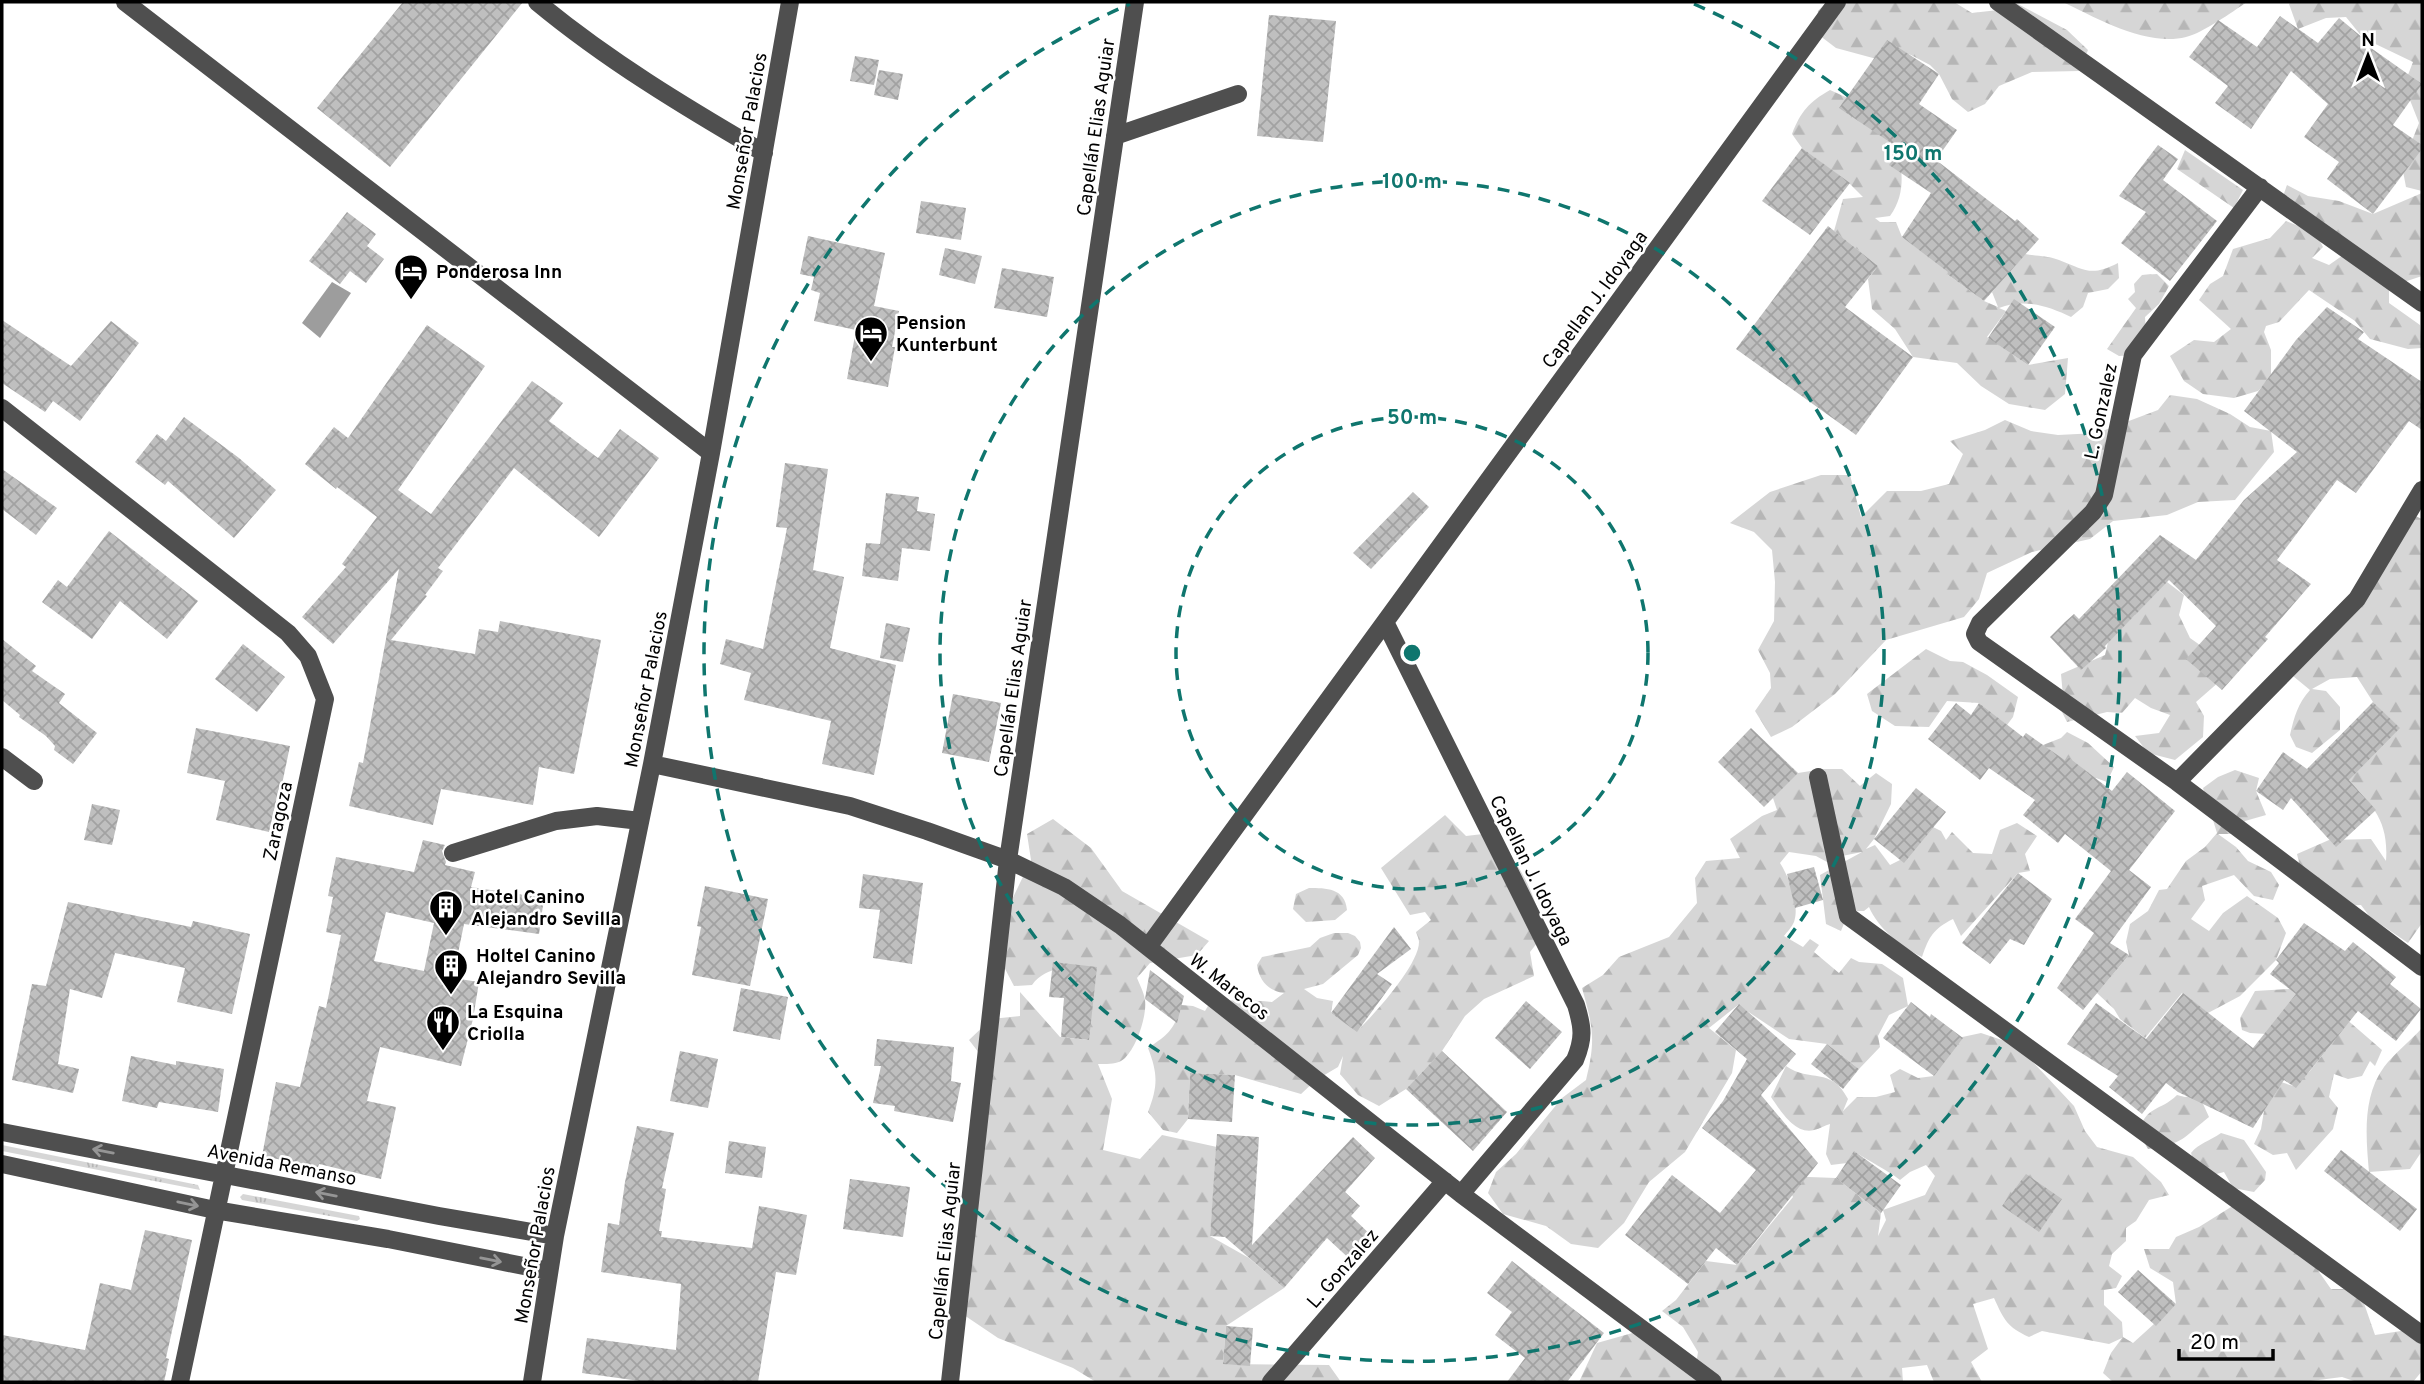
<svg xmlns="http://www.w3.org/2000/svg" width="2424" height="1384" font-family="Overpass,sans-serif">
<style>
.grass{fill:url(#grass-tufts)}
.forest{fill:url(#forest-firs)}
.water{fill:#9d9d9d}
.building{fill:url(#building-cross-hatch);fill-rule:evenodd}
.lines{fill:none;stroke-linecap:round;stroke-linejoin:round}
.minor{stroke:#4f4f4f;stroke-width:18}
.oneway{stroke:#959595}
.ring{fill:none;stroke:#0f766e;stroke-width:3.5;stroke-dasharray:12 9}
.labels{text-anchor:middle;stroke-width:5;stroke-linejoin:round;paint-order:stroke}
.street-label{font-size:19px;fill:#000;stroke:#fff}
.poi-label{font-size:19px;font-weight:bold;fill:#000;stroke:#fff;text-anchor:start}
.centre{fill:#0f766e;stroke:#fff;stroke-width:3.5}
.ring-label{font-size:21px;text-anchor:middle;font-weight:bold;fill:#0f766e;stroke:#fff;stroke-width:5;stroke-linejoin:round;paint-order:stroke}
</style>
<defs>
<pattern id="grass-tufts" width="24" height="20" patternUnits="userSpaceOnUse" patternTransform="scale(1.75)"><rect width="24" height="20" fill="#d6d6d6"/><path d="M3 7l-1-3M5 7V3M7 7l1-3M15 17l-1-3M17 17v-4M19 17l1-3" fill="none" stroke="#b6b6b6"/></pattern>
<pattern id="forest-firs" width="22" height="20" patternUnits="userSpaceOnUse" patternTransform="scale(1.75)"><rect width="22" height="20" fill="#d6d6d6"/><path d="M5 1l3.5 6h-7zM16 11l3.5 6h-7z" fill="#b6b6b6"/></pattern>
<pattern id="building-cross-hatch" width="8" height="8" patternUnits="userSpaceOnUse" patternTransform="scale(1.75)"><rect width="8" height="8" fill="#bfbfbf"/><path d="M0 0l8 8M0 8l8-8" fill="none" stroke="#a2a2a2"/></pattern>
</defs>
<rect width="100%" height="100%" fill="#fff"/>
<path class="grass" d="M2,1145l196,40 2,5 -198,-39z
M243,1194l116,22 1,3 -3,2 -115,-21 -2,-3z"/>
<path class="forest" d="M1827,2h127l18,11 26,-3 16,-8 53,28 21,20 -9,21 -47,1 -33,14 -14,18 -17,8 -16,-13 -13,-25 -9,-9 -19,-10 -28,-9 1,15 -48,-13 -21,-16 3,-21z
M2063,2h184c-15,10 -44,31 -61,35 -39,10 -90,-19 -123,-35z
M2291,2h131v189l-16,-4 -4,-21 17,-43 -15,-38 9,-23 -50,-24 -17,-21 -20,1 -28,11 -9,-25z
M1830,90l20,9 2,18 44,17c4,30 13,55 -6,82l-15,2 5,4h16l6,15 18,13 48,-7 -21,31 37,27 14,6 -6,-15 33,-38c11,2 24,2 34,6 26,10 32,17 59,3l1,15 -11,11 -20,4 -5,14 -12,10c-23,-11 -47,-19 -72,-9l7,3 -19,26 41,28 40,-7 -3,36 -20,16 -36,-6 -28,-18 -24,-23 -44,-6 -18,-28 -23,-20 -4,-30 10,-13 -44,-35 9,-32 20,-2 -14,-14 -47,-35 -10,-14c9,-23 17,-32 38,-44z
M2185,150l58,40 -9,18 -57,-39z
M2287,185l21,11 31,5 34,13 49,-21v83l-33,11v16l31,22 2,23 -14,1 -38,-10 -15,-18 -46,-31 -30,32 -13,4 -2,6 7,18v28l-13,13 -24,7 -31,-4 -19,-13 -14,-25 24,-16 20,2 17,-13 -32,-29 11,-16 13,-8 10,-27 37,-11 16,-17 30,12 7,14 -11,11 17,7 20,-14 -68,-49z
M2157,274l12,12 -10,18 -14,13 1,16 -13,22 -14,1 -12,-7 29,-41 -8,-9 7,-7 -1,-8 8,-9z
M2170,395l27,4 33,15 20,13 21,4 3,21 -39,48 -37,2 -31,13 -54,6 -23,18 -58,13 -45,21 -8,26 -15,18 -78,23 -51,54 -43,33 -21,10 -16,-26 16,-23 -1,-15 -12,-23 16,-29 1,-39 -3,-32 -18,-18 -24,-9 40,-31 51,-17h29l11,42 26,-26h34l28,-7 14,-30 -13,-13 35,-11 20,-10 26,11 27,4 39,-2 61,-23z
M2411,514l11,5v404l-14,20 -38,-26 -9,-12 -20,1 -39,-30 -5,-22 32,-14 42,-1 15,22c3,-41 -14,-56 -40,-84l53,-49 -26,-26 -16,-25 -27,2 -18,10 14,2 14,16v23l-28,23 -16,-6 -6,-12c4,-18 8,-32 20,-45l-17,-14 -5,-14 22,-29 29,-21z
M2167,582l17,13 -5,20 11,23 17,12 13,31 -24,21 8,14 -1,21 -28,23 -27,-7 -13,-17 24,-3 11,-18 -19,-7 -16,-10 -13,15 -15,-1 -40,10 -6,-12 2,-14 -2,-22 44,-19 3,-13 27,-27 -4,-18z
M1926,649l24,12 13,1 24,13 31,22 -5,20 -6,8 -28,-22 -32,-2 -18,26 -34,-1 -23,-15 -5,-17z
M2067,732l21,11 26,24 -7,15 -11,-4 -17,3 -36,-36 18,-7z
M1823,769h19l18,17 16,-13 16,11 -1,20 -17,35 -8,10 9,-4 15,20 10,-5 4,-15 23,-21 14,7 5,9 6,-8 21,21 19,1 8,-24 17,-7 20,13 -12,18 5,17 -12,2 -57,63 -8,-17c-20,10 -24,18 -31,38 -21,-10 -44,-29 -53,-50l-5,4h-15l-8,20 -15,-7 -6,-49 42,-23 -20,4 -15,6 -11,-6 -27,-4 -9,11c9,14 20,42 14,59 -2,5 -7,10 -10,14l19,11 7,-8 9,6 -5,7 25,21 12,-15 8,4 23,2 21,14 5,28 -19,9 -11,21 2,11 -21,22 -32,-25 -38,-5 -51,-34 -29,23 27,22 -4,23 -47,79 -36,30 -25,41 -26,25 -27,-4 -25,-18 -43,-12 -15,-21 8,-21 20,-18 46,-56 24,-18c10,-40 7,-53 -4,-92l21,-13 16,-18 50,-20 28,-34 -2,-25 11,-17 34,-3 -10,-19 32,-23 15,-6 -4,-12 5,-15 20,-10z
M2235,770l24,8 -3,13 10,24 -21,6 -10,13h-17l18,13 12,14 23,11 8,13 -6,15 -19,-4 -20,-21 -32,11 3,14 -14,19 18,12 14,-18 24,-17 31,22 8,15 -10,27 -36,36 -32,17 -26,-20 -37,45 -25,-19 -6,-10 -17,-16 32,-38 -3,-13 4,-18 18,-13 11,-21 8,-1 19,-28 19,-14 12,-14 -14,-45 15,-11z
M1445,815l21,21 17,-2c6,5 13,8 19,13 23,21 35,58 43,86l-15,19 4,24 -50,23 -19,17 -23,35 -36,38 -27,17 -21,-11 -18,-21 3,-18 -5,11 -22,13 -15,14 -66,-19 -45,-2 -2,46 -11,14 -14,-3 -15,-18c10,-26 10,-38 0,-64 20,-13 27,-19 33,-43l12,1 12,5 7,-12c21,3 40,0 60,3l12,-9c-15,-2 -25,-12 -27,-28l5,-8 48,-10 10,-9 14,-5h14l7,3 5,6 1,6 -3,7 -35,29 -19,5 13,9 16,3 -2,12 26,18c16,-15 62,-66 62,-89 0,-3 -2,-7 -3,-10l15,-12 -6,-8 -15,3 -29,-47z
M1053,819l38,29 31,43 87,50 -12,14 -47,8 -13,15c3,7 7,15 8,22 2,16 -8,46 -20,58 -7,7 -18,6 -27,6l14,35 -9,51 37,9 22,-24 55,12 -7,89 39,22 35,30 -58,38 -3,38 106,1 12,17h-245l-23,-14 -75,-30 -40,-27 28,-249 -17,-22 22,-21 29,-3v-24l40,45 28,3 8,-73c-23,1 -49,-3 -64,18l-18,1 -11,-21 4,-55 24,-50 -4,-26z
M1309,888c17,0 36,0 38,22l-12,10 -29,2 -13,-13 3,-15z
M2290,989l55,29 37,32 -7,16 -5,-5 -8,15 -14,3 -14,-5 -5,23 9,11 -5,21 -37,41 -9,-17 -14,2 -19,-11 7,-15 3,-18 17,-29 12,4 17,-15 26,-33 -86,-5 -8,-3 -2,-12 15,-27z
M2422,1028v123l-12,18 -41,3c-3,-34 -7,-75 15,-105 9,-12 27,-27 38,-39z
M1981,1033l36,12 57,61 11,25 12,16 36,10 28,25 8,13 -20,5 -13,21 -10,7v13l-14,13 -3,12 13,10 -6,12 -12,2v15l18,17 1,15 10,6 43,-39 -3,-22 -23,-14 -6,-19h25l7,-12 23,-10 40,-25 78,67 14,20h28l16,46 39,-6 8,2v40l-9,11h-56l-15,-5 -39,5h-190l-10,-9 8,-20 11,-15 -13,6 -67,-13 -13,6c-22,-10 -25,-17 -35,-39l-21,6 15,45 -17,13 11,20h-48l-7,-17 -25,3 1,14h-324l18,-39 46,-13 52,42 3,-20 -15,-25 -21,-16 14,-11 30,-39 31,4 56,-68 -11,-21 54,2 45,35 -3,23 8,-16 -3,-10 42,-15 10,-19 -9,-11 -16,7 -10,8c-14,-11 -30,-18 -45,-28l-8,11 -16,2 -5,-11 4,-30c-5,1 -10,5 -16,6 -19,5 -34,-20 -43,-33l15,-31c24,17 45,0 62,33l-5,12 14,-14h19l19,-5 -5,-17 10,-6 18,9 16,-2 19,-37z
M2177,1095l8,2 14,-2 10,22c-28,22 -23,26 -61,32l-9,-16c6,-28 21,-21 38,-38z
M2221,1133l23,7 22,32 -1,8 -11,12 -21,-4 -9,-16 -19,5 -10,-12 -4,-12c8,-10 19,-12 30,-20z"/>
<path class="water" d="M332,282l19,11 -31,45 -18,-15z"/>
<path class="building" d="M403,2h120l-133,165 -73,-59z
M1269,15l67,6 -13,121 -66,-6z
M2280,16l38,27 21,-25 24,20 -2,3 61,43 -29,41 29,20v4l-49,65 -46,-35 12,-17 -35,-25 24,-33 -37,-33 -40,58 -36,-26 13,-17 -39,-29 29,-37 39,27z
M1887,40l52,34 -20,30 38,26 -21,30 79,61 2,-2 22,20 -55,62 -37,-27 1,-2 -46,-35 29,-44 -42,-28 11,-16 -61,-41z
M855,56l24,4 -5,25 -24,-4z
M879,70l24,4 -5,26 -24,-5z
M2158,145l20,14 -15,21 54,41 -47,60 -49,-38 25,-31 -27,-16z
M1802,148l48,35 -40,52 -48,-34z
M921,201l45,7 -5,32 -45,-7z
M347,212l29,22 -9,12 17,13 -18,24 -16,-12 -10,13 -31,-23z
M1828,226l50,40 -33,41 68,50 -57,78 -120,-86z
M808,236l77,17 -11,53 25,5 -7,36h3l-7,40 -41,-8 9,-49 -42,-9 6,-28 -9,-3 3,-13 -14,-3z
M945,248l37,8 -7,28 -36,-9z
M1002,268l52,9 -7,40 -53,-9z
M2014,299l41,28 -27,38 -40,-27z
M2327,307l37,25 -6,7 64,43v48l-13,-9 -53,72 -19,-13 -60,80 34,24 -46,53 3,2 -46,51 -36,-31 30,-33 -47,-46 -64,66 1,2 -25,22 -31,-33 15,-15 9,-8 5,5 81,-84 36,25 48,-60 53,-48 -53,-41 52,-71z
M2,320l69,46 40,-45 28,22 -59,78 -27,-20 -8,11 -43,-29z
M427,325l58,41 -87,124 33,24 101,-133 31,22 -14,18 49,37 22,-29 39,29 -60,79 -85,-69 -76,100 5,3 -18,24 2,1 -36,44 84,14 4,-25 19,3 2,-11 101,19 -27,134 -35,-7 -6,38 -92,-16 -8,36 -84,-19 10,-44 4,1 36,-194 -66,75 -31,-27 44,-50 -4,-3 35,-47 -40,-30 -1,2 -31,-25 29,-37 14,11z
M184,417l55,41 37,32 -42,48 -66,-57 -3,4 -30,-23 22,-28 9,7z
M785,463l43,6 -15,101 31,7 -14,71 66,17 -22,110 -52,-11 9,-43 -87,-21 7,-27 -31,-9 6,-25 37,10 24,-121 -11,-1z
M2,469l55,39 -21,27 -34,-26z
M1413,492l16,15 -58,62 -18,-16z
M886,493l33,4 -2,14 18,3 -5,37 -28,-3 -4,33 -36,-5 4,-33 14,1z
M109,531l89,70 -31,38 -47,-38 -28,38 -50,-37 16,-22 9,7z
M886,623l24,5 -7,34 -23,-4z
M2,639l34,27 -4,5 33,23 -6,9 38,30 -24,31 -19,-14 1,-4 -9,-10 -27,-19 1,-2 -18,-15z
M243,644l42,33 -28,35 -42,-33z
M953,694l48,9 -12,59 -47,-9z
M2373,702l27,26 -51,52 27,30 -40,37 -45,-49 -8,12 -27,-19 27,-39 24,17z
M1956,703l15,12 8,-12 44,34 3,-4 40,28 2,-4 44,34 15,-19 48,39 -46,59 22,17 -41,56 19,12 -46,55 -26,-22 37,-55 -19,-14 36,-48 -46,-37 -7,9 -35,-28 12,-15 -46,-32 -9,12 -52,-41z
M196,728l94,18 -9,43 -2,-1 -10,44 -53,-12 9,-39 -38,-8z
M1751,728l47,45 -34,34 -46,-45z
M1916,788l30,24 -42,51 -30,-24z
M92,804l28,6 -8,35 -28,-5z
M423,840l22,5 -3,6 4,11 -1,3 30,7 -4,15 73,11 -5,36 -75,-10 -11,54 26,4 -6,37 -12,47 -81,-19 -13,54 29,6 -15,72 -62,-15 -1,3 -56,-11 14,-74 24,5 19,-81 7,2 15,-73 -15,-3 7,-35 -5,-1 8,-39 78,15zM386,912l48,11 -10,48 -50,-10z
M1814,867l9,33 -28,8 -8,-34z
M2018,873l34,26 -28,46 -14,-6 -20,25 -28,-21z
M863,874l60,9 -11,81 -39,-6 7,-48 -21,-2z
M705,886l63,13 -18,87 -58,-11 9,-48 -4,-1z
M68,902l123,25 2,-6 57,13 -18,80 -55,-12 8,-34 -70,-15 -13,45 -32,-9 -12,75 21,5 -6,24 -61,-13 20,-96 14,2z
M2304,923l41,28 8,-9 43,35 -6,7 31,25 -25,32 -38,-30 -62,77 -12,-8 -31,48 -75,-36 -12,-9 -24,31 -33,-27 9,-11 -51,-32 29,-41 50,36 37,-46 70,55 43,-54 -26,-20 9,-11 -3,-3z
M1394,927l17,22 -34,25 15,10 -35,48 -26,-19z
M1053,962l44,5 -8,73 -28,-3 3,-39 -15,-1z
M1150,970l34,26 -7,27 -32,-24z
M741,988l47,9 -8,43 -47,-9z
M1526,1001l36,31 -32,37 -35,-31z
M1911,1002l19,15 1,-3 32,24 -29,38 -51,-38z
M1739,1004l57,50 -35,41 57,68 -81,102 -21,-17 -28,36 -63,-49 47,-60 48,38 36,-43 -54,-42 21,-27 24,-42 -32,-27z
M877,1039l77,8 -3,34 10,2 -8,39 -59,-11 1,-5 -22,-3 8,-37h-7z
M1827,1044l32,25 -16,20 -32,-25z
M680,1051l38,8 -10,49 -38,-7z
M1442,1051l65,61 -34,39 -67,-62z
M131,1056l45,9v-4l48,8 -6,43 -59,-10 -2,6 -35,-7z
M1190,1073l45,2 -3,47 -44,-3z
M637,1126l37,7 -12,55 4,1 -7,42h3l-1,6 91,11 7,-42 48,9 -11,60 -20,-3 -18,110h-111l-65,-9 5,-35 89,12 5,-66 -80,-12 7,-49 11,2 6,-43z
M1217,1134l42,3 -7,108 101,-108 22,21 -30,34 15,14 -9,10 25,24 -22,23 -27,-25 -43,50 -59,-51 -15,-1z
M729,1141l37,6 -4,31 -37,-5z
M2341,1150l76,59 -17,22 -76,-60z
M1854,1151l47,34 -20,28 -45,-35z
M2026,1174l36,25 -23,33 -37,-26z
M850,1179l60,8 -7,50 -60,-8z
M145,1230l47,10 -26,118 3,1 -5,23h-162v-47l83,15 15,-67 31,7z
M1512,1261l92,72 -37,49h-60l18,-24 -30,-23 17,-23 -25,-19z
M2138,1270l38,34 -20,22 -38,-34z
M1226,1326l27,2 -3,38 -27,-2z"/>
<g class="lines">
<path class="minor" d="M125,2l586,451
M537,2c70,58 148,105 227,151
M1998,2l424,301
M1115,136l123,-42
M2260,187l-127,168 -29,140 -11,17 -113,111 -5,11 4,8 198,140 245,185
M2,408l286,225 20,23 17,43 -145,683
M1385,622l191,383c7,23 8,33 -1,55l-114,134
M2,757l32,24
M652,764l198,42 77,25 81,29 56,27 56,38 341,269 252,188
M1818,777l30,139 574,419
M2177,782l180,-183 65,-109
M453,853l103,-32 41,-5 43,5
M1148,947l689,-945
M2,1132l437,84 116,20
M2,1164l213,46 173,29 161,32
M532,1382l23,-146 97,-472 59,-311 79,-451
M950,1382l58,-522 127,-858
M1271,1382l174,-201"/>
</g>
<defs><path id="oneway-shaft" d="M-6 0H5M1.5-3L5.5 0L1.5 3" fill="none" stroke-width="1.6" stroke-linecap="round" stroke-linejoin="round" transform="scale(1.75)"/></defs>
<g class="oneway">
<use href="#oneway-shaft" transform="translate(103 1151) rotate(-169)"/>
<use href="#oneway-shaft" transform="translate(326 1194) rotate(-169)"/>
<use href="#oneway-shaft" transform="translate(188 1204) rotate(12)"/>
<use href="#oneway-shaft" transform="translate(491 1260) rotate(11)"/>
</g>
<g class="ring">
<circle cx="1412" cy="653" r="236"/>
<circle cx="1412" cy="653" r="472"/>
<path d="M1694 4A708 708 0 1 1 1130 4"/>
</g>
<defs>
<g id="hotel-pin" transform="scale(1.75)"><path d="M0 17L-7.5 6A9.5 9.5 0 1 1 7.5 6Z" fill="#000" stroke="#fff"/><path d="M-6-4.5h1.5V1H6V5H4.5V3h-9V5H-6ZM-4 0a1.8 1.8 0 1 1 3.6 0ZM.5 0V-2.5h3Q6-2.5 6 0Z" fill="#fff"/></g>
<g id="building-pin" transform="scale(1.75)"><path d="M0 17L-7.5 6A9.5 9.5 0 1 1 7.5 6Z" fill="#000" stroke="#fff"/><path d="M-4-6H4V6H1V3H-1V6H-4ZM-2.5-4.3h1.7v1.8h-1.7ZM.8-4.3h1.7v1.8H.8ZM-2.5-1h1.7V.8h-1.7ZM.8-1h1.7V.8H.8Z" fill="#fff"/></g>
<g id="restaurant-pin" transform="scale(1.75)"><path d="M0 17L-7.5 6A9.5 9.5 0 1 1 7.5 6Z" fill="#000" stroke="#fff"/><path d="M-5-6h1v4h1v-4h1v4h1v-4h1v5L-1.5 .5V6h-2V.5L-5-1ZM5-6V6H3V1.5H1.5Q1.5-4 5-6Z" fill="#fff"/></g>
</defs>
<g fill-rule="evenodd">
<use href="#hotel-pin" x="411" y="271"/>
<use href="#hotel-pin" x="871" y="333"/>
<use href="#building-pin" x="446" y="907"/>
<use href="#building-pin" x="451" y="966"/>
<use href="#restaurant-pin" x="443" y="1022"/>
</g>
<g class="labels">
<g class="street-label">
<text transform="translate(1095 127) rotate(-82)" y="7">Capellán Elias Aguiar</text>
<text transform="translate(746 131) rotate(-80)" y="7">Monseñor Palacios</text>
<text transform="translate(1594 299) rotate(-54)" y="7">Capellan J. Idoyaga</text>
<text transform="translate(2100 411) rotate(-78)" y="7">L. Gonzalez</text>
<text transform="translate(1012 688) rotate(-82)" y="7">Capellán Elias Aguiar</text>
<text transform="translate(645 689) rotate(-79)" y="7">Monseñor Palacios</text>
<text transform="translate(277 821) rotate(-78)" y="7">Zaragoza</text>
<text transform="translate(1532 870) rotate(64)" y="7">Capellan J. Idoyaga</text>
<text transform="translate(1230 986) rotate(38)" y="7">W. Marecos</text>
<text transform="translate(282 1164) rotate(11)" y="7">Avenida Remanso</text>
<text transform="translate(534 1245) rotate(-80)" y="7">Monseñor Palacios</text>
<text transform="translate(944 1251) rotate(-84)" y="7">Capellán Elias Aguiar</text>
<text transform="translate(1342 1268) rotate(-49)" y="7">L. Gonzalez</text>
</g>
<g class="poi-label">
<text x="436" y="278">Ponderosa Inn</text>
<text x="896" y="329">Pension<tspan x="896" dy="22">Kunterbunt</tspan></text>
<text x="471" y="903">Hotel Canino<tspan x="471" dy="22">Alejandro Sevilla</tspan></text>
<text x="476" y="962">Holtel Canino<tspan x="476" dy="22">Alejandro Sevilla</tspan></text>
<text x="467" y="1018">La Esquina<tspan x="467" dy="22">Criolla</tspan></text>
</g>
</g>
<circle cx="1412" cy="653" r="10" class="centre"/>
<g class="ring-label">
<text x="1913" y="160">150 m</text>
<text x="1412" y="188">100 m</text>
<text x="1412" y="424">50 m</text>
</g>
<rect width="2424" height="1384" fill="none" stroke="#000000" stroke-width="7"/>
<g transform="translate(2368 56)" stroke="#ffffff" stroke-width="5" paint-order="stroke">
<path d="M0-5L12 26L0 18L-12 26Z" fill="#000000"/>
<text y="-10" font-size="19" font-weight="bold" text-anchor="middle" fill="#000000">N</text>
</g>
<path d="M2179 1349v10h94v-10" fill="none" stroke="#000000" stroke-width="3.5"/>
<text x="2190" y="1349" font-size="21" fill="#000000" stroke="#ffffff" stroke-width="5" paint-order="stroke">20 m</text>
</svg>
